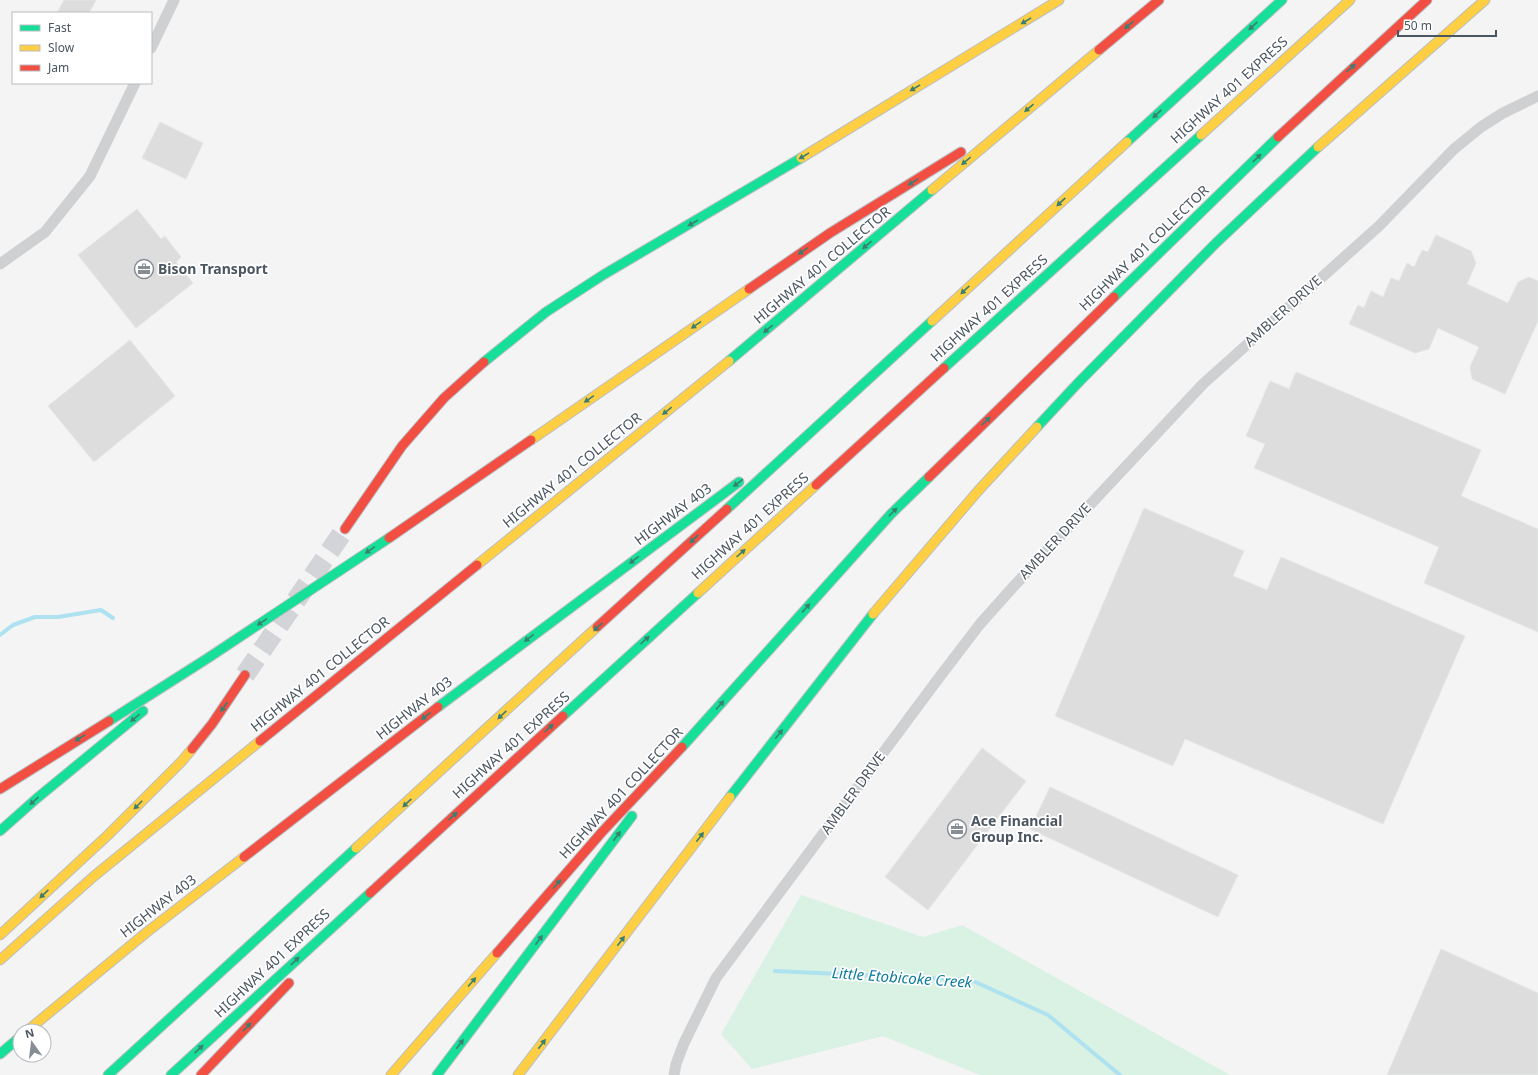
<svg xmlns="http://www.w3.org/2000/svg" width="1538" height="1075" font-family="'Noto Sans',sans-serif">
<style>
.green{fill:#d9f2e3}
.lines{fill:none;stroke-linecap:round;stroke-linejoin:round}
.stream{stroke:#aee2f0;stroke-width:4}
.building{fill:#ddddde;stroke:#e5e6e7}
.highway-tunnel{stroke:#d2d4d7;stroke-width:20;stroke-dasharray:20 10;stroke-linecap:butt}
.fast-casing{stroke:#b9bec3;stroke-width:11}
.slow-casing{stroke:#b9bec3;stroke-width:11}
.jam-casing{stroke:#b9bec3;stroke-width:11}
.street{stroke:#ced0d2;stroke-width:11}
.fast{stroke:#16e098;stroke-width:9}
.slow{stroke:#ffcf43;stroke-width:9}
.jam{stroke:#f24e42;stroke-width:9}
.oneway{fill:#3a7f72}
.labels{text-anchor:middle;stroke-width:3.5;stroke-linejoin:round;paint-order:stroke}
.street-label{font-size:14px;fill:#4a5661;stroke:#fff}
.poi-label{font-size:14px;font-weight:bold;fill:#4a5661;stroke:#fff;text-anchor:start}
.water-label{font-size:15px;font-style:italic;fill:#0c7c9b;stroke:#fff}
</style>
<rect width="100%" height="100%" fill="#f4f4f4"/>
<path class="green" d="M801,895l122,42 39,-12 268,150h-250l-97,-39 -131,33 -31,-35z"/>
<g class="lines">
<path class="stream" d="M0,635l13,-10 22,-8h23l43,-7 12,8
M775,971l196,9 77,35 72,60"/>
</g>
<path class="building" d="M64,0h32l-7,13h-32z
M160,122l43,21 -17,36 -44,-21z
M137,209l24,30 4,-3 16,21 -5,5 17,21 -57,45 -58,-73z
M1436,235l35,16 5,12 -9,21 41,19 10,-21 11,-5 9,4v40l-33,73 -33,-15 -2,-12 9,-20 -41,-19 -9,21 -14,4 -66,-29 9,-19 6,3 7,-17 12,6 8,-19 8,3 8,-18 7,4 8,-17 6,2z
M130,340l45,56 -81,66 -46,-56z
M1296,372l185,78 -20,46 77,33v103l-114,-49 15,-36 -185,-79 11,-24 -19,-8 24,-55 19,8z
M1144,508l100,43 -11,25 34,14 14,-33 184,79 -82,188 -198,-85 -12,27 -118,-50z
M982,748l44,33 -98,129 -43,-33z
M1050,787l188,88 -20,42 -188,-88z
M1441,949l97,44v82h-151z"/>
<g class="lines">
<path class="highway-tunnel" d="M245,675l100,-146"/>
<g class="fast-casing">
<path id="fast" d="M1127,142l155,-142
M1114,297l164,-160
M729,361l203,-171
M484,362l62,-50 57,-37 198,-117
M944,368l257,-233
M1037,427l41,-44 138,-140 102,-96
M727,509l205,-188
M438,707l301,-225
M563,716l135,-123
M109,721l99,-63 181,-120
M682,747l209,-233 38,-37
M730,797l143,-183
M0,831l36,-32 107,-88
M0,1054l20,-17
M108,1075l248,-227
M171,1075l199,-182
M437,1075l195,-259"/>
</g>
<g class="slow-casing">
<path id="slow" d="M1201,135l149,-135
M1318,147l167,-147
M801,158l258,-158
M932,190l167,-140
M932,321l195,-179
M531,440l218,-151
M477,565l252,-204
M698,593l118,-108
M873,614l105,-123 59,-64
M356,848l241,-221
M0,935l108,-100 74,-74 10,-12
M0,960l93,-83 167,-136
M27,1031l120,-99 97,-75
M391,1075l106,-122
M518,1075l212,-278"/>
</g>
<g class="jam-casing">
<path id="jam" d="M1099,50l60,-50
M1278,137l149,-137
M749,289l81,-56 131,-81
M929,477l185,-180
M816,485l128,-117
M345,529l57,-83 42,-48 40,-36
M389,538l142,-98
M597,627l130,-118
M260,741l217,-176
M192,749l20,-25 33,-49
M0,789l109,-68
M244,857l194,-150
M370,893l193,-177
M497,953l105,-121 80,-85
M201,1075l88,-92"/>
</g>
<path class="street" d="M151,48l23,-48
M0,264l45,-32 45,-56 45,-93
M674,1075l2,-11 8,-21 32,-65 222,-299 42,-55 34,-38 189,-202 176,-158 75,-77 27,-22 22,-14 35,-17"/>
<use href="#fast" class="fast"/>
<use href="#slow" class="slow"/>
<use href="#jam" class="jam"/>
</g>
<defs><path id="oneway-solid" d="M-6-.8H1V-3.2L6.5 0L1 3.2V.8H-6Z"/></defs>
<g class="oneway">
<use href="#oneway-solid" transform="translate(1026 21) rotate(149)"/>
<use href="#oneway-solid" transform="translate(1129 25) rotate(140)"/>
<use href="#oneway-solid" transform="translate(1253 26) rotate(137)"/>
<use href="#oneway-solid" transform="translate(1351 68) rotate(-42)"/>
<use href="#oneway-solid" transform="translate(915 88) rotate(149)"/>
<use href="#oneway-solid" transform="translate(1029 108) rotate(140)"/>
<use href="#oneway-solid" transform="translate(1157 114) rotate(137)"/>
<use href="#oneway-solid" transform="translate(804 156) rotate(149)"/>
<use href="#oneway-solid" transform="translate(1257 158) rotate(-44)"/>
<use href="#oneway-solid" transform="translate(966 161) rotate(140)"/>
<use href="#oneway-solid" transform="translate(913 182) rotate(148)"/>
<use href="#oneway-solid" transform="translate(1061 202) rotate(137)"/>
<use href="#oneway-solid" transform="translate(693 223) rotate(149)"/>
<use href="#oneway-solid" transform="translate(867 245) rotate(140)"/>
<use href="#oneway-solid" transform="translate(803 251) rotate(145)"/>
<use href="#oneway-solid" transform="translate(965 290) rotate(137)"/>
<use href="#oneway-solid" transform="translate(696 325) rotate(145)"/>
<use href="#oneway-solid" transform="translate(768 329) rotate(140)"/>
<use href="#oneway-solid" transform="translate(589 399) rotate(145)"/>
<use href="#oneway-solid" transform="translate(667 411) rotate(141)"/>
<use href="#oneway-solid" transform="translate(986 421) rotate(-44)"/>
<use href="#oneway-solid" transform="translate(738 483) rotate(143)"/>
<use href="#oneway-solid" transform="translate(893 512) rotate(-45)"/>
<use href="#oneway-solid" transform="translate(694 539) rotate(137)"/>
<use href="#oneway-solid" transform="translate(370 550) rotate(146)"/>
<use href="#oneway-solid" transform="translate(741 553) rotate(-42)"/>
<use href="#oneway-solid" transform="translate(634 560) rotate(143)"/>
<use href="#oneway-solid" transform="translate(806 608) rotate(-48)"/>
<use href="#oneway-solid" transform="translate(262 622) rotate(146)"/>
<use href="#oneway-solid" transform="translate(598 627) rotate(137)"/>
<use href="#oneway-solid" transform="translate(529 638) rotate(143)"/>
<use href="#oneway-solid" transform="translate(645 640) rotate(-42)"/>
<use href="#oneway-solid" transform="translate(720 705) rotate(-48)"/>
<use href="#oneway-solid" transform="translate(224 707) rotate(124)"/>
<use href="#oneway-solid" transform="translate(502 715) rotate(137)"/>
<use href="#oneway-solid" transform="translate(426 716) rotate(142)"/>
<use href="#oneway-solid" transform="translate(135 718) rotate(141)"/>
<use href="#oneway-solid" transform="translate(549 728) rotate(-42)"/>
<use href="#oneway-solid" transform="translate(779 734) rotate(-52)"/>
<use href="#oneway-solid" transform="translate(80 738) rotate(148)"/>
<use href="#oneway-solid" transform="translate(34 801) rotate(139)"/>
<use href="#oneway-solid" transform="translate(407 803) rotate(137)"/>
<use href="#oneway-solid" transform="translate(138 805) rotate(135)"/>
<use href="#oneway-solid" transform="translate(453 816) rotate(-42)"/>
<use href="#oneway-solid" transform="translate(617 836) rotate(-53)"/>
<use href="#oneway-solid" transform="translate(700 837) rotate(-53)"/>
<use href="#oneway-solid" transform="translate(557 884) rotate(-49)"/>
<use href="#oneway-solid" transform="translate(44 894) rotate(137)"/>
<use href="#oneway-solid" transform="translate(539 940) rotate(-53)"/>
<use href="#oneway-solid" transform="translate(621 941) rotate(-53)"/>
<use href="#oneway-solid" transform="translate(295 961) rotate(-43)"/>
<use href="#oneway-solid" transform="translate(472 982) rotate(-49)"/>
<use href="#oneway-solid" transform="translate(247 1027) rotate(-46)"/>
<use href="#oneway-solid" transform="translate(460 1044) rotate(-53)"/>
<use href="#oneway-solid" transform="translate(542 1044) rotate(-53)"/>
<use href="#oneway-solid" transform="translate(199 1049) rotate(-43)"/>
</g>
<defs>
<g id="office-ring" transform="scale(1)"><circle r="9.5" fill="#fff" stroke="#868d94" stroke-width="1.5"/><path d="M-6-3h4V-5.5h4V-3h4V5H-6ZM-1-4.5V-3h2v-1.5ZM-6 0V1H6V0Z" fill="#868d94"/></g>
</defs>
<g fill-rule="evenodd">
<use href="#office-ring" x="144" y="269"/>
<use href="#office-ring" x="957" y="829"/>
</g>
<g class="labels">
<g class="street-label">
<text transform="translate(1229 90) rotate(-42)" y="5">HIGHWAY 401 EXPRESS</text>
<text transform="translate(1144 248) rotate(-44)" y="5">HIGHWAY 401 COLLECTOR</text>
<text transform="translate(822 265) rotate(-40)" y="5">HIGHWAY 401 COLLECTOR</text>
<text transform="translate(989 308) rotate(-42)" y="5">HIGHWAY 401 EXPRESS</text>
<text transform="translate(1283 311) rotate(-42)" y="5">AMBLER DRIVE</text>
<text transform="translate(572 470) rotate(-39)" y="5">HIGHWAY 401 COLLECTOR</text>
<text transform="translate(673 514) rotate(-37)" y="5">HIGHWAY 403</text>
<text transform="translate(750 526) rotate(-42)" y="5">HIGHWAY 401 EXPRESS</text>
<text transform="translate(1055 541) rotate(-47)" y="5">AMBLER DRIVE</text>
<text transform="translate(320 674) rotate(-39)" y="5">HIGHWAY 401 COLLECTOR</text>
<text transform="translate(414 708) rotate(-38)" y="5">HIGHWAY 403</text>
<text transform="translate(511 745) rotate(-42)" y="5">HIGHWAY 401 EXPRESS</text>
<text transform="translate(621 793) rotate(-47)" y="5">HIGHWAY 401 COLLECTOR</text>
<text transform="translate(853 793) rotate(-54)" y="5">AMBLER DRIVE</text>
<text transform="translate(158 906) rotate(-38)" y="5">HIGHWAY 403</text>
<text transform="translate(272 963) rotate(-43)" y="5">HIGHWAY 401 EXPRESS</text>
</g>
<g class="poi-label">
<text x="158" y="274">Bison Transport</text>
<text x="971" y="826">Ace Financial<tspan x="971" dy="16">Group Inc.</tspan></text>
</g>
<g class="water-label">
<text transform="translate(902 978) rotate(4)" y="5">Little Etobicoke Creek</text>
</g>
</g>
<rect x="12" y="12" width="140" height="72" fill="#ffffff" stroke="#b7bbc0"/>
<rect x="20" y="25" width="20" height="6" fill="#16e098" stroke="#b7bbc0"/>
<text x="48" y="32" font-size="12" fill="#4a5661">Fast</text>
<rect x="20" y="45" width="20" height="6" fill="#ffcf43" stroke="#b7bbc0"/>
<text x="48" y="52" font-size="12" fill="#4a5661">Slow</text>
<rect x="20" y="65" width="20" height="6" fill="#f24e42" stroke="#b7bbc0"/>
<text x="48" y="72" font-size="12" fill="#4a5661">Jam</text>
<g transform="translate(32 1043) rotate(346)"><circle r="19" fill="#ffffff" stroke="#b7bbc0"/>
<path d="M0-3L7 15L0 10L-7 15Z" fill="#868d94"/>
<text y="-6" font-size="11" font-weight="bold" text-anchor="middle" fill="#4a5661">N</text>
</g>
<path d="M1398 30v6h98v-6" fill="none" stroke="#4a5661" stroke-width="2"/>
<text x="1404" y="30" font-size="12" fill="#4a5661" stroke="#ffffff" stroke-width="3" paint-order="stroke">50 m</text>
</svg>
